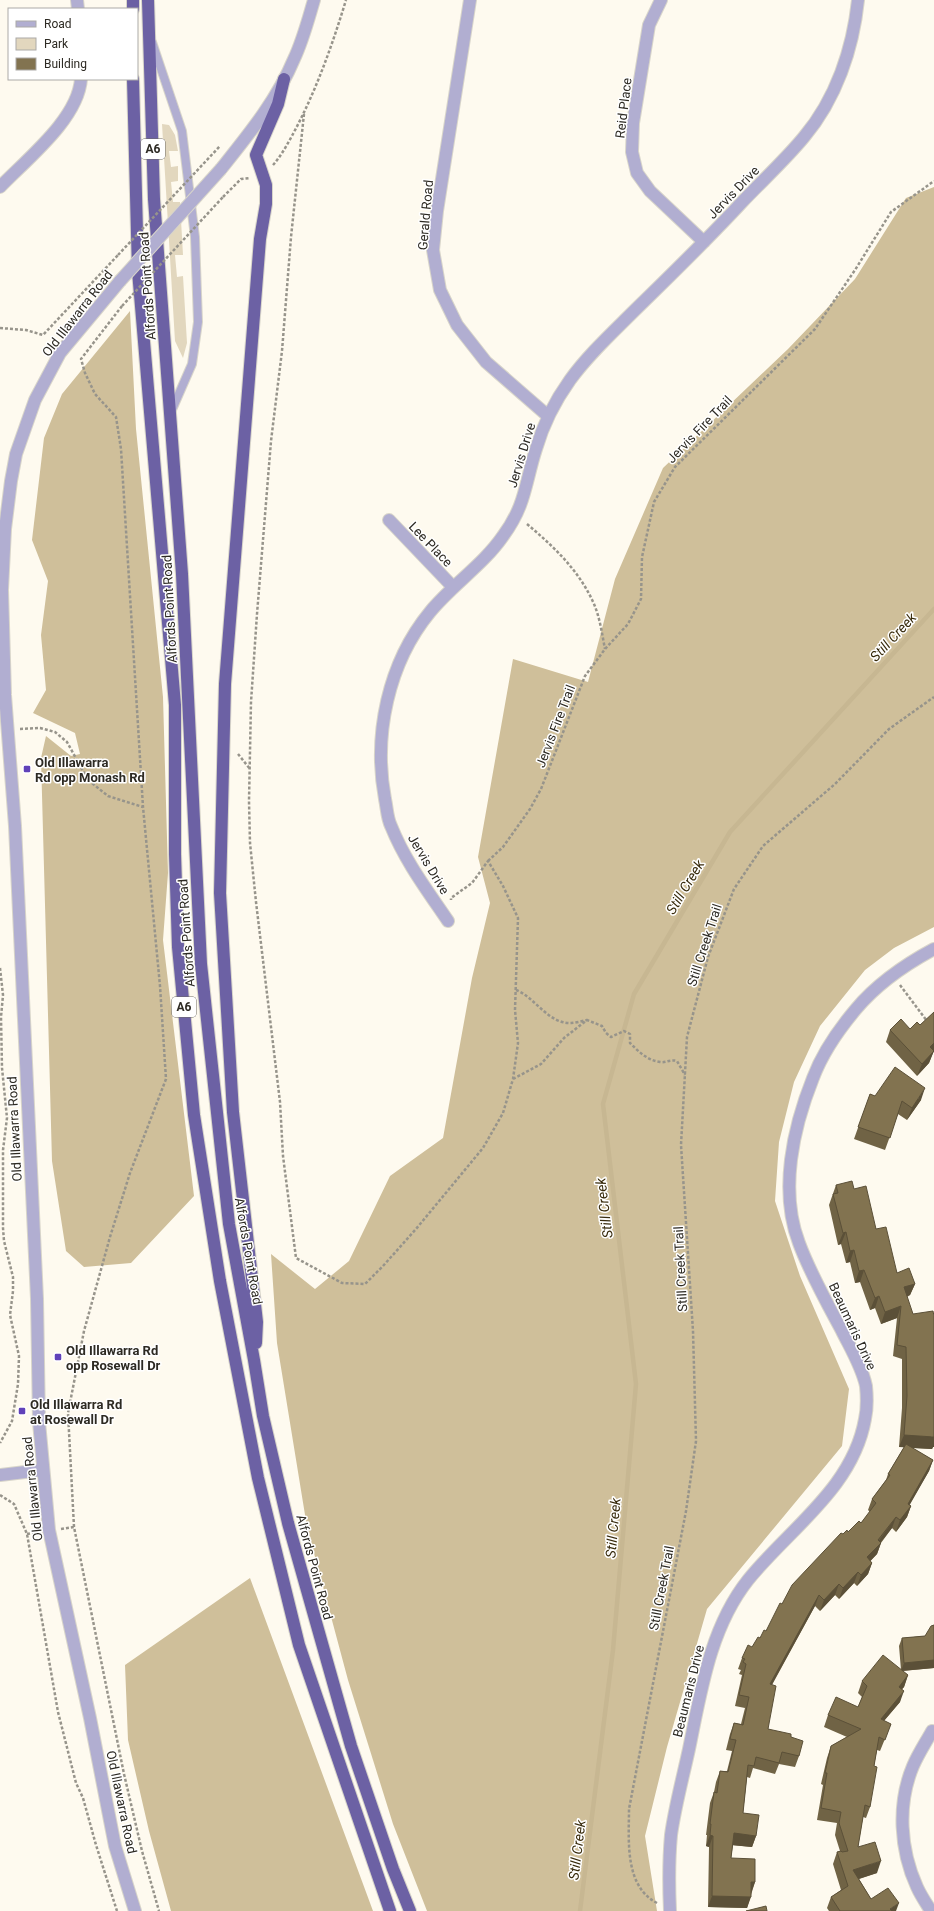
<svg xmlns="http://www.w3.org/2000/svg" width="934" height="1911" font-family="Roboto,sans-serif">
<style>
.green{fill:#e2d7be}
.forest{fill:#cfbf9a}
.lines{fill:none;stroke-linecap:round;stroke-linejoin:round}
.stream{stroke:#c7b792;stroke-width:4.5}
.service-casing{stroke:#d8d5ca;stroke-width:10}
.minor-casing{stroke:#d8d5ca;stroke-width:14}
.tertiary-casing{stroke:#d8d5ca;stroke-width:14}
.trunk-casing{stroke:#d8d5ca;stroke-width:14}
.path{stroke:#97948b;stroke-width:2.5;stroke-dasharray:3 2;stroke-linecap:butt}
.service{stroke:#b1aed1;stroke-width:8}
.minor{stroke:#b1aed1;stroke-width:12}
.tertiary{stroke:#b1aed1;stroke-width:12}
.trunk{stroke:#6c61a4;stroke-width:12}
.tertiary-bridge-casing{stroke:#d8d5ca;stroke-width:14;stroke-linecap:butt}
.path-bridge{stroke:#97948b;stroke-width:2.5;stroke-dasharray:3 2;stroke-linecap:butt}
.tertiary-bridge{stroke:#b1aed1;stroke-width:12}
.wall{fill:#706345}
.shaded-wall{fill:#5b5038}
.building{fill:#827350;stroke:#5b5038}
.poi-dot{fill:#6041b9;stroke:#fff;stroke-width:1.5}
.labels{text-anchor:middle;stroke-width:3;stroke-linejoin:round;paint-order:stroke}
.shield{fill:#fff;stroke:#6c6a65;stroke-width:1}
.shield-label{font-size:12px;font-weight:bold;fill:#2d2a23}
.street-label{font-size:13px;fill:#2d2a23;stroke:#fff}
.poi-label{font-size:13px;font-weight:bold;fill:#2d2a23;stroke:#fff;text-anchor:start}
.water-label{font-size:14px;font-style:italic;fill:#382b0c;stroke:#fff}
</style>
<rect width="100%" height="100%" fill="#fefaef"/>
<path class="green" d="M162,124l7,1 6,10 3,16h-9l2,16 7,-1v15l-7,1 2,20h7l3,53h-8l2,22 6,-1 4,67 -4,15 -8,-17z"/>
<path class="forest" d="M934,187v740l-40,21 -29,22 -45,56 -26,56 -15,60 -4,59 25,75 49,113 -7,57 -135,163 -40,138 -22,89 12,75h-230l-34,-87 -45,-144 -41,-153 -30,-184 -6,-89 44,35 34,-28 41,-85 53,-38 29,-160 18,-75 -12,-46 35,-198 75,23 27,-103 48,-111 125,-119 67,-70 51,-81z
M130,311l6,118 27,268 5,176 -5,67 31,256 -63,67 -47,4 -18,-16 -14,-90 -11,-403 5,-22 25,20 9,-2 -5,-21 -42,-20 13,-23 -5,-55 7,-54 -16,-41 12,-102 18,-44z
M250,1578l123,333h-202l-22,-80 -21,-91 -3,-75z"/>
<g class="lines">
<path class="stream" d="M580,1911l33,-261 23,-266 -33,-280 31,-110 96,-162 204,-223"/>
<g class="service-casing">
<path id="service" d="M152,42l30,89 13,106 3,85 -6,42 -21,48"/>
</g>
<g class="minor-casing">
<path id="minor" d="M77,0l1,9
M470,0l-33,211 -4,39 7,40 17,35 29,37 62,54
M661,0l-12,25 -16,98 -1,29 5,21 13,18 54,51
M0,187c27,-28 78,-68 81,-108
M389,520l64,67
M448,921c-21,-31 -43,-60 -57,-95 -4,-8 -4,-18 -6,-27 -12,-64 3,-136 45,-187 22,-27 53,-47 73,-76 23,-31 22,-53 33,-87 7,-24 19,-48 34,-69 18,-25 42,-47 64,-69 37,-36 74,-72 109,-110 20,-21 42,-41 61,-64 32,-38 49,-88 54,-137
M0,1475l42,-5
M670,1911c-1,-22 -1,-54 1,-76 4,-29 12,-58 18,-86 12,-58 21,-121 59,-169 41,-51 105,-92 117,-161 2,-9 2,-23 1,-33 -4,-19 -15,-37 -24,-55 -15,-28 -32,-58 -43,-88 -20,-52 -6,-115 14,-165 9,-24 27,-50 43,-69 21,-25 50,-45 78,-60
M931,1911c-5,-8 -10,-15 -14,-24 -17,-37 -20,-83 -4,-121 5,-12 13,-24 19,-35"/>
</g>
<g class="tertiary-casing">
<path id="tertiary" d="M221,169c28,-35 56,-69 73,-110 9,-19 14,-39 20,-59
M120,281l-60,72 -25,47 -19,54 -5,27 -6,48 -3,61 3,105 10,131 22,473 2,123 10,108 41,188 25,128 20,65"/>
</g>
<g class="trunk-casing">
<path id="trunk" d="M133,0v9
M148,0l6,199 28,375 19,390 28,260 25,136 9,56 25,107 63,223 42,123 17,42
M133,79l5,192 37,434v149l3,93 16,168 26,166 38,197 41,167 91,266
M256,1343l1,-21 -24,-210 -13,-219 5,-209 35,-445 6,-35v-19l-10,-30 22,-51 6,-25"/>
</g>
<path class="path" d="M304,114l-13,123 -9,114 -11,90 -14,173 -6,88 -2,99 1,42 6,59 24,200 3,54 13,102 46,25 23,1 18,-18 33,-37 67,-81 20,-35 10,-34 5,-36 -3,-33 3,-92 -15,-32 -15,-25 -16,22 -21,15v2
M273,165c8,-9 14,-20 20,-31 23,-43 39,-88 53,-134
M223,197l18,-18 9,-1
M122,306l-41,53 4,14 10,21 21,23 5,32 22,358 17,179 6,93 -36,94 -20,64 -26,94 -16,82 6,114 50,247 18,77 17,60
M0,328l26,2 17,5 75,-80
M527,524c27,23 52,46 67,80 6,14 8,30 11,45
M20,729l20,-1 15,4 12,10 21,38 20,16 35,11
M238,754l12,15
M488,861l15,-14 27,-38 11,-20 44,-113 20,-27 23,-25 13,-25 1,-42 12,-55 21,-35 140,-138 40,-59 36,-58 43,-31
M0,968l3,27 -2,22 1,51 5,50 -4,32v78l1,13 9,36v14l-3,24 9,41 -1,28 -6,37 -12,22
M900,985l27,36
M516,990c19,7 32,34 55,33 5,0 11,-2 16,-3
M513,1079l28,-15 23,-26 23,-18 15,6 4,7 5,4 13,-6 6,3v9c9,9 17,17 30,19 6,1 10,-3 17,-1l8,14
M0,1495l14,9 13,30 31,178 18,71 7,15 13,47 21,66
M61,1529l13,-2
M27,1534l10,-2
M657,1903c-33,-17 -28,-63 -28,-94l57,-298 10,-70 -3,-110 -12,-186 6,-108 21,-80 26,-68 29,-43 72,-62 54,-55 45,-32"/>
<use href="#service" class="service"/>
<use href="#minor" class="minor"/>
<use href="#tertiary" class="tertiary"/>
<use href="#trunk" class="trunk"/>
<g class="tertiary-bridge-casing">
<path id="tertiary-bridge" d="M120,281l101,-112"/>
</g>
<path class="path-bridge" d="M118,255l102,-109
M122,306l101,-109"/>
<use href="#tertiary-bridge" class="tertiary-bridge"/>
</g>
<path class="wall" d="M920,1025l14,25 -5,13 -12,13 -31,-34 4,-12 20,-1z
M870,1094l5,2 46,4 -14,20 -9,-6 -13,36 -31,-11z
M836,1185l18,4 22,40 21,44 18,11 -5,11 -3,2 26,150 -1,2 -20,-1 21,12 -4,11 -20,34 2,1 -4,11 -11,15 -4,-4 -11,15 -4,11 -7,7 2,2 -4,11 -11,12 -3,-3 -15,16 -4,-4 -15,16 -5,-5 -43,79 -4,44 23,8 8,19 -4,11 -16,-3 -4,10 -22,-6 -3,10 -3,-1 -4,36 13,23 -4,11 -19,-2 -2,13 24,24 -8,26 -39,-1 1,-60 -3,-1 1,-11h-1l4,-32 4,-11 2,-10 4,-11h7l5,-20 -6,-1 4,-16 4,-11 7,1 4,-16 -10,-2 7,-31 -3,-1 2,-4 -3,-1 4,-11 10,-11 14,-16 16,-27 61,-70 5,-2 13,-9 9,-11 -2,-2 4,-11 14,-19 2,-6 16,-27h-5l3,-39v-49l-9,-3 4,-38 -16,6 -6,-16 -5,2 -10,-28 -5,1 -5,-21 -4,1 -5,-19 -3,1 -9,-40z
M934,1625v43l-32,3 6,4 -4,12 -2,2 -2,13 -16,19 7,3 -11,27 -3,-1 -3,16 -4,41 -4,11 -3,-1 -5,30 19,26 -18,6 12,20 25,12h-67l-2,-3 4,-11 10,-7 -8,-26 4,-12 3,-1 -5,-16 2,-12 -20,-3 6,-35 -2,-1 6,-26 4,-12 16,-9 -23,-10 4,-12 30,-8 4,-10 -4,-4 4,-12 39,-11 -2,-24 3,-8 23,-2z"/>
<path class="shaded-wall" d="M934,1043v7l-9,9 5,-12z
M934,1051l-5,12 -12,13 5,-12z
M925,1088l-4,12 -14,20 5,-12z
M846,1232l-5,12 -3,1 5,-12z
M854,1250l-4,12 -4,1 4,-12z
M864,1270l-4,12 -5,1 4,-12z
M915,1284l-5,11 -11,4 5,-12z
M879,1296l-4,12 -5,2 5,-12z
M901,1306l-4,12 -16,6 4,-12z
M904,1435l30,2v10h-1l-1,2 -33,-2z
M933,1460l-4,11 -25,44 4,-11z
M911,1506l-4,11 -11,15 4,-12z
M896,1517l-4,11 -12,15h1l-4,11 -14,15 4,-12z
M872,1563l-4,11 -11,12 4,-11z
M858,1572l-4,11 -15,16 4,-11z
M839,1584l-4,11 -15,16 4,-11z
M819,1595l-4,11 -49,89 4,-11z
M934,1660v8l-33,3 3,-8z
M908,1675l-4,12 -10,11 5,-11z
M904,1691l-4,11 -24,28 5,-11z
M734,1833l22,3 -4,11 -22,-2z
M710,1835l3,1 -4,11 -3,-1z
M881,1861l-4,12 -28,9 4,-12z
M751,1882h4l-4,11z
M712,1896l39,1 -4,11 -39,-1z
M899,1903l-3,8h-7l1,-2z"/>
<path class="building" d="M934,1012v31l-4,4 4,4 -12,13 -32,-34 11,-11 9,10 7,-7 3,3z
M895,1067l30,21 -13,20 -10,-7 -12,37 -32,-11 12,-33 5,2z
M852,1181l2,8 12,-3 10,43 10,-2 11,46 12,-5 6,16 -11,3 9,27 20,-3 1,5v121l-30,-2 3,-39 -1,-49 -9,-2 4,-39 -16,6 -6,-16 -4,2 -11,-28 -5,1 -5,-21 -4,1 -4,-19 -3,1 -10,-39 5,-1 -2,-8z
M906,1444l27,16 -25,44 3,2 -11,14 -4,-3 -18,23 3,3 -14,14 5,6 -11,12 -3,-3 -15,16 -4,-4 -15,16 -5,-5 -49,89 6,2 -8,43 23,5v3l12,4 -4,15 -17,-4 -3,11 -23,-6 -2,9 -6,-1 -5,48 16,2 -3,21 -22,-3 -3,25 24,1v23h-4v15l-39,-1 1,-60 -3,-1 1,-11h-1l4,-32 3,1 3,-22 8,1 8,-32 -6,-1 4,-16 9,2 6,-28 -10,-2 7,-31 -3,-2 2,-3 -3,-1 6,-13 4,2 6,-10 2,1 4,-8 2,1 14,-28 2,1 10,-19 49,-52 2,1 4,-4 1,2 11,-11 2,2 15,-20 -4,-4 18,-24 -2,-1z
M934,1625v35l-30,3 -2,-25 23,-2 6,-10z
M883,1655l25,20 -9,12 5,4 -23,28 10,5 -6,16 -6,-3 -5,29 3,1 -7,40 -5,-2 -7,42 17,-5 6,19 -28,9 18,29 17,-11 11,15 -9,6 2,2h-52l-9,-14 17,-11 -11,-34 4,-1 1,1 6,-1 -9,-28 2,-11 -20,-4 6,-35h-2l6,-27 30,-17 -33,-14 8,-18 22,10 9,-21 -5,-5z
M766,1906l1,5h-21z"/>
<g class="poi-dot">
<rect x="23" y="765" width="8" height="8" rx="2"/>
<rect x="54" y="1353" width="8" height="8" rx="2"/>
<rect x="18" y="1407" width="8" height="8" rx="2"/>
</g>
<g class="labels">
<g class="shield">
<rect x="141" y="139" width="24" height="20" rx="3"/>
<rect x="172" y="997" width="24" height="20" rx="3"/>
</g>
<g class="shield-label">
<text x="153" y="153">A6</text>
<text x="184" y="1011">A6</text>
</g>
<g class="street-label">
<text transform="translate(623 108) rotate(-83)" y="5">Reid Place</text>
<text transform="translate(733 192) rotate(-46)" y="5">Jervis Drive</text>
<text transform="translate(425 215) rotate(-85)" y="5">Gerald Road</text>
<text transform="translate(147 286) rotate(-94)" y="5">Alfords Point Road</text>
<text transform="translate(77 313) rotate(-52)" y="5">Old Illawarra Road</text>
<text transform="translate(699 429) rotate(-46)" y="5">Jervis Fire Trail</text>
<text transform="translate(521 455) rotate(-73)" y="5">Jervis Drive</text>
<text transform="translate(431 544) rotate(46)" y="5">Lee Place</text>
<text transform="translate(169 609) rotate(-93)" y="5">Alfords Point Road</text>
<text transform="translate(555 726) rotate(-69)" y="5">Jervis Fire Trail</text>
<text transform="translate(429 864) rotate(59)" y="5">Jervis Drive</text>
<text transform="translate(186 933) rotate(-94)" y="5">Alfords Point Road</text>
<text transform="translate(704 945) rotate(-72)" y="5">Still Creek Trail</text>
<text transform="translate(14 1129) rotate(-93)" y="5">Old Illawarra Road</text>
<text transform="translate(249 1251) rotate(80)" y="5">Alfords Point Road</text>
<text transform="translate(680 1269) rotate(-93)" y="5">Still Creek Trail</text>
<text transform="translate(853 1326) rotate(65)" y="5">Beaumaris Drive</text>
<text transform="translate(32 1489) rotate(-96)" y="5">Old Illawarra Road</text>
<text transform="translate(315 1567) rotate(75)" y="5">Alfords Point Road</text>
<text transform="translate(661 1588) rotate(-79)" y="5">Still Creek Trail</text>
<text transform="translate(688 1691) rotate(-76)" y="5">Beaumaris Drive</text>
<text transform="translate(122 1802) rotate(78)" y="5">Old Illawarra Road</text>
</g>
<g class="poi-label">
<text x="35" y="767">Old Illawarra<tspan x="35" dy="15">Rd opp Monash Rd</tspan></text>
<text x="66" y="1355">Old Illawarra Rd<tspan x="66" dy="15">opp Rosewall Dr</tspan></text>
<text x="30" y="1409">Old Illawarra Rd<tspan x="30" dy="15">at Rosewall Dr</tspan></text>
</g>
<g class="water-label">
<text transform="translate(893 637) rotate(-47)" y="5">Still Creek</text>
<text transform="translate(685 887) rotate(-59)" y="5">Still Creek</text>
<text transform="translate(604 1208) rotate(-97)" y="5">Still Creek</text>
<text transform="translate(613 1528) rotate(-85)" y="5">Still Creek</text>
<text transform="translate(577 1850) rotate(-83)" y="5">Still Creek</text>
</g>
</g>
<rect x="8" y="8" width="130" height="72" fill="#ffffff" stroke="#abaaa7"/>
<rect x="16" y="21" width="20" height="6" fill="#b1aed1" stroke="#abaaa7"/>
<text x="44" y="28" font-size="12" fill="#2d2a23">Road</text>
<rect x="16" y="38" width="20" height="12" fill="#e2d7be" stroke="#abaaa7"/>
<text x="44" y="48" font-size="12" fill="#2d2a23">Park</text>
<rect x="16" y="58" width="20" height="12" fill="#827350" stroke="#abaaa7"/>
<text x="44" y="68" font-size="12" fill="#2d2a23">Building</text>
</svg>
